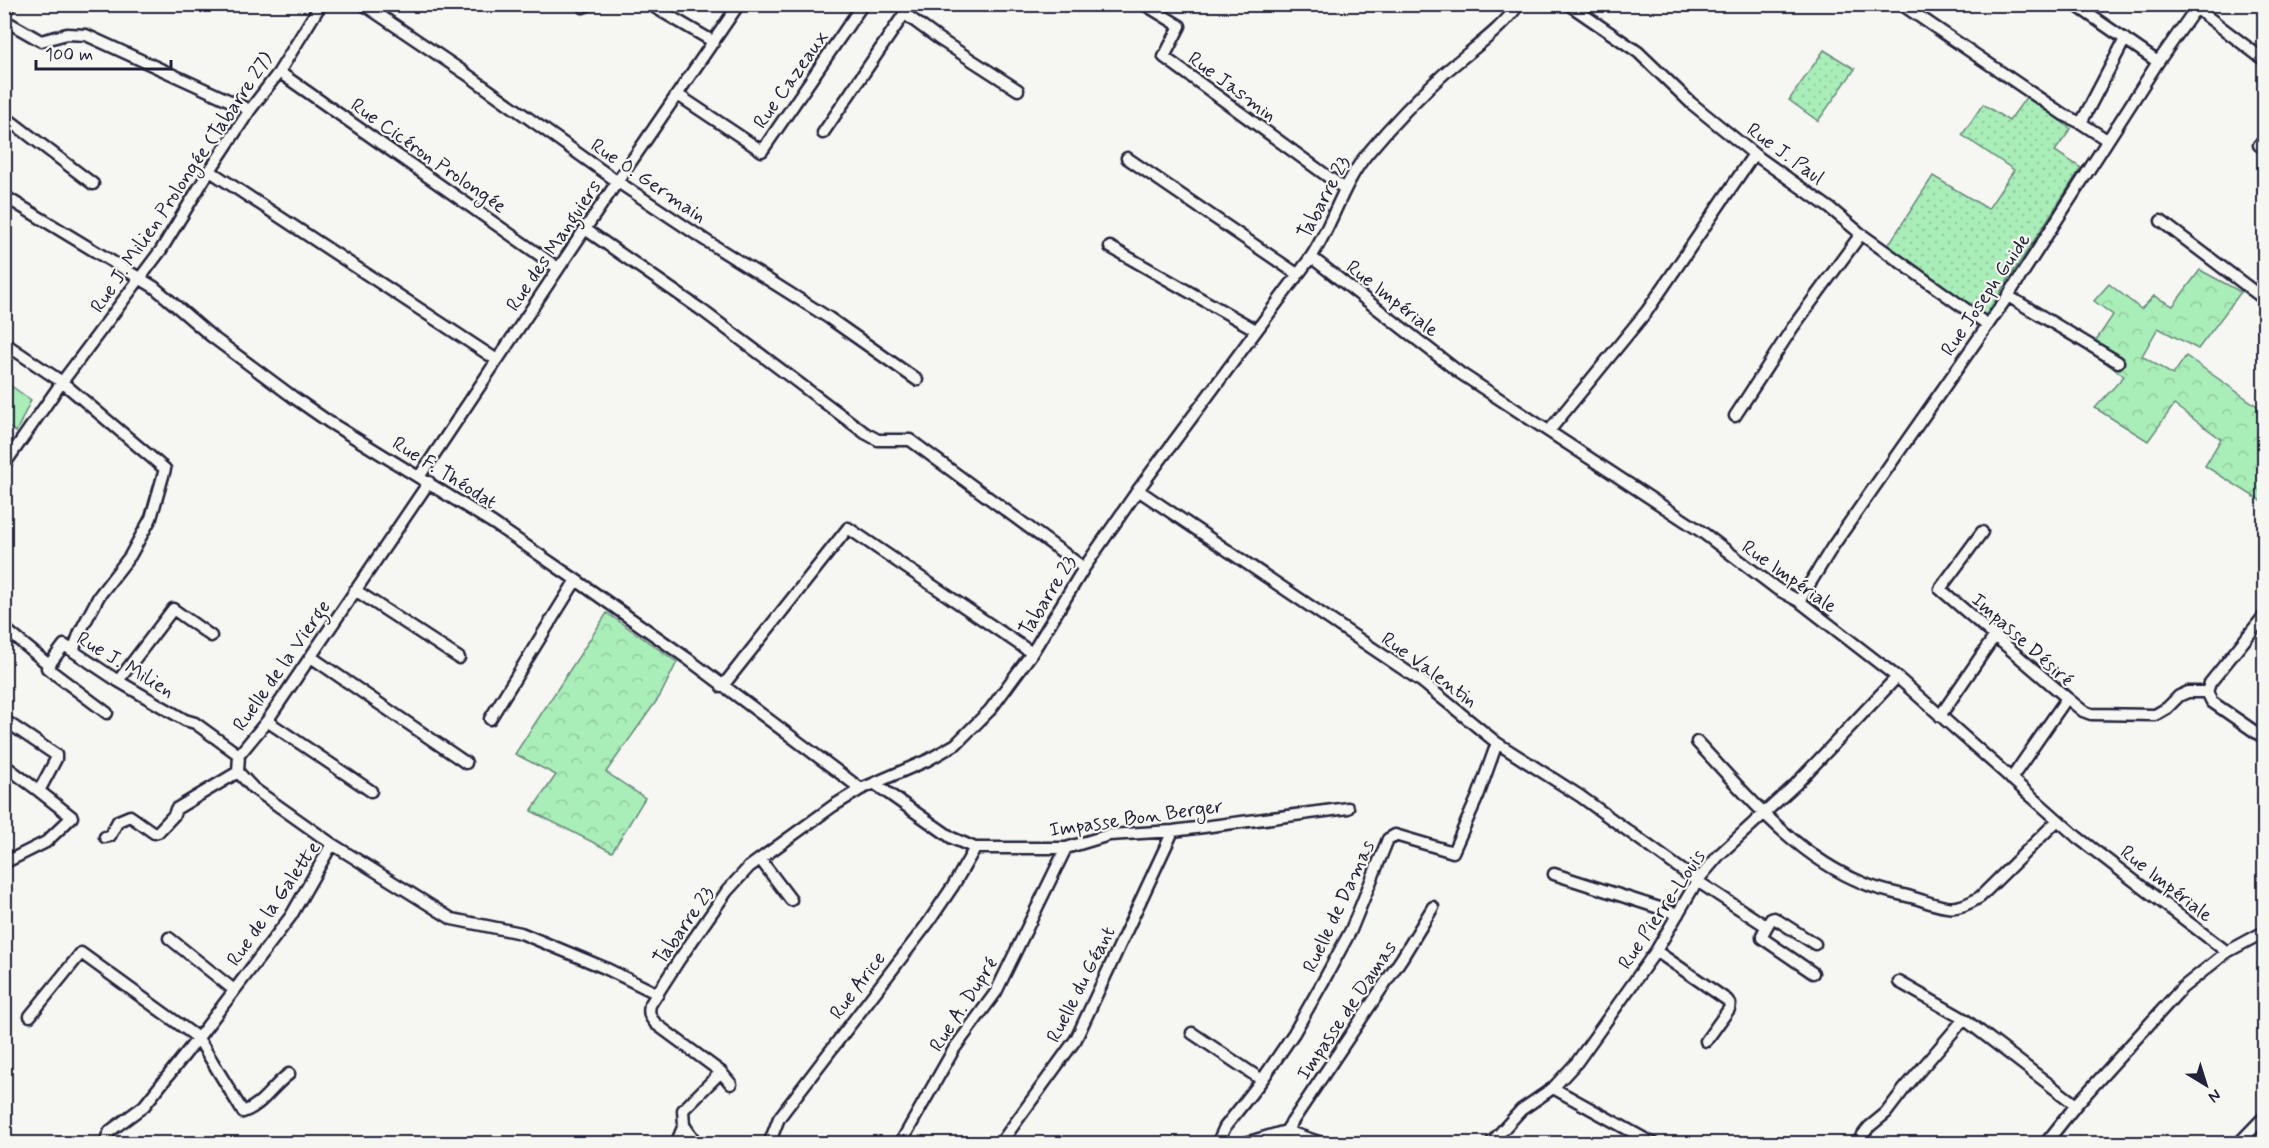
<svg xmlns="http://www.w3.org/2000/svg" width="2269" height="1148" font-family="Mynerve,sans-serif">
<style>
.grass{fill:url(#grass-dots);stroke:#66887a;stroke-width:1.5}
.forest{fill:url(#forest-crowns);stroke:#66887a;stroke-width:1.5}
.park{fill:#a9edb8;stroke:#66887a;stroke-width:1.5}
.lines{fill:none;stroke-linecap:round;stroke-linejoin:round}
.minor-casing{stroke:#22223b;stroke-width:15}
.major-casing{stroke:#22223b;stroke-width:18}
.minor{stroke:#f6f6f2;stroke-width:10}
.major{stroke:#fcdcac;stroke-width:14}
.labels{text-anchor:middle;stroke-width:4.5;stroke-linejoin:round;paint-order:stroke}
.street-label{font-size:20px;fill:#22223b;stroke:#f6f6f2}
</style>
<defs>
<pattern id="grass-dots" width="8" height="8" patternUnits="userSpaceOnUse" patternTransform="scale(1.5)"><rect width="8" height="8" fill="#a9edb8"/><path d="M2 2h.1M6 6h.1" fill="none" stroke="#91cb9f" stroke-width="1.8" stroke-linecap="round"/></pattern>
<pattern id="forest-crowns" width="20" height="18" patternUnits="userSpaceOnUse" patternTransform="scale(1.5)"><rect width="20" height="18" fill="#a9edb8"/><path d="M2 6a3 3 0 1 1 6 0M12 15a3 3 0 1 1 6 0" fill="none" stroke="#91cb9f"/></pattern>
</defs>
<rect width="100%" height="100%" fill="#f6f6f2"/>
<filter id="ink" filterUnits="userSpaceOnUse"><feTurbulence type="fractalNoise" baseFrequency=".0167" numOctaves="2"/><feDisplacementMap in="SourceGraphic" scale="12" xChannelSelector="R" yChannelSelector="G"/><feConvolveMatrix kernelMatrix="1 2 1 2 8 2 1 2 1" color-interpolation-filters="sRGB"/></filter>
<g filter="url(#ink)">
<path class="grass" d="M1824,50l31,19 -37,52 -29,-21z
M2027,96l44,33 -16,22 26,17 -96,148 -98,-69 46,-71 55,33 26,-39 -52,-35 21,-31 26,17z"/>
<path class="forest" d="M2200,270l41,22 -43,57 -40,-21 -16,28 31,19 13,-19 78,55v92l-59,-37 16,-27 -47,-34 -26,36 -53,-33 29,-32 -35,-25 24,-36 -19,-14 15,-17 32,25 13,-13 19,10z
M607,613l70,49 -17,34 -54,76 39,26 -33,54 -81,-41 25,-36 -41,-21z"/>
<path class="park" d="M4,381l27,19 -15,32 -11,-8z"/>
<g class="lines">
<g class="minor-casing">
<path id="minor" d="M363,4l102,69 153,109 87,58 124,78 88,62
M649,4l65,38
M1144,4l36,22 -16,31 181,132
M1568,4l70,48 53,51 63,51 77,55 30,25 127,91
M1901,4l163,111 17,8 44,-84
M2074,4l84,58
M583,7l7,-3
M2196,8l68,52
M905,14l34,25 79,51
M4,20l37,21 26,-7 19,1 164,75
M279,72l279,196
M678,95l84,56 101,-147
M4,116l89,68
M2081,123l26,17
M823,133l88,-129
M2259,145l5,4
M1127,158l170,116
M210,171l287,189
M4,196l150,91 57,49 82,61 36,25 164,101 83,57 112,79 173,130
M2161,221l103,78
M585,229l118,82 162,122 13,7h32l174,128
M1110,247l146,83
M1311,257l149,116 242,159 75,57 22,12 98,76 180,160 150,115
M2008,296l110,66
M4,343l58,39 103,87 -14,49 -21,38 -31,40 -19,36 -7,19
M1735,416l58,-89 68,-93
M1549,431l98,-120 107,-157
M4,465l58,-83 99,-132 44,-72 45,-68 29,-38 42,-68
M419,477l166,-248 154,-225
M1138,490l283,191 76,62 83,53 117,85 69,45
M1982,532l-42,57 127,109 -56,81
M355,590l104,68
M1799,601l34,-55 175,-250 150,-234 41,-58
M2264,616l-54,67 -3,9 5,10 52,36
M4,628l45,37 15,-20 54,36 67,39 10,3 44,32
M311,657l155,106
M49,665l-2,3 60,45
M118,681l55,-72 38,27
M722,687l126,-159 184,125
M2067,698l16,13 8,3 64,1 12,-7 12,-12 9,-4h19
M1940,716l54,-79
M490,719l86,-139
M4,720l52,35v4l-17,32 33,26 -26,25 -42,21
M267,721l104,70
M1697,742c48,51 98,114 166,141 15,7 33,10 48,14 31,9 41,18 69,0l78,-77
M4,765l35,26
M875,784l77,54 23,10h91l43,-13 64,-4 175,-23
M105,837l5,-1 8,-15 12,-5 24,17 4,-1 16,-17 2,-6 62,-37
M332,844l-79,-56 -15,-16 1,-17 28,-34 162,-239
M760,859l31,41
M1554,874l124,40
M169,938l65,52
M1656,951l71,49 3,4 -1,5 -23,32
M1813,973l-51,-35v-3l9,-16 3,-1 41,26
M1899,982l65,37 112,86
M30,1016l51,-63 117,85 45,74c20,-7 29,-26 46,-38
M1192,1033l70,47
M721,1072l10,12
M1553,1088l101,56
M1286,1131l116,-173 31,-51
M108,1144l-1,-7 3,-6 34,-25 54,-68 93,-122 41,-72 120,75 69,14 84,35 53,26
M676,1144l8,-19
M697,1144l-13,-19 -1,-15 38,-38 -65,-48c-6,-7 -8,-10 -6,-19l29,-45 48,-69 22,-24 84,-61 28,-17 67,-29 28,-16 34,-34 42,-57 52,-85 54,-78 173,-233c22,-33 31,-73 57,-104 24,-29 52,-58 80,-83 24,-21 52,-39 71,-66
M769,1144l10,-26 149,-195 25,-37 22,-38
M900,1144l54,-95 42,-57 70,-144
M1000,1144l76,-105 97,-208
M1217,1144l8,-17 37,-47 32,-47 30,-53 27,-50 37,-91 7,-4 58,17 25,-56 19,-53
M1242,1144l44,-13 39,13
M1490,1144l31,-34 32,-22 24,-26 79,-111 41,-70 23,-27 76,-70 101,-107
M1856,1144l13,-17 17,-14 19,-25 59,-69
M2045,1144l31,-39 106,-117 45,-36 37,-20
M2238,1144l26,-27"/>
</g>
<g class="major-casing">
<path id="major" d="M4,10l5,-6"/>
</g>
<use href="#minor" class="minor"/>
<use href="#major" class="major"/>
</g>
</g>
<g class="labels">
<g class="street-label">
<text transform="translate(790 79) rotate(-55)" y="7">Rue Cazeaux</text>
<text transform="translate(1233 86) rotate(36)" y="7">Rue Jasmin</text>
<text transform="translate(1786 153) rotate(36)" y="7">Rue J. Paul</text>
<text transform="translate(429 155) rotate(35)" y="7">Rue Cicéron Prolongée</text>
<text transform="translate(649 180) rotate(34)" y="7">Rue O. Germain</text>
<text transform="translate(181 182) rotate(-56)" y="7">Rue J. Milien Prolongée (Tabarre 27)</text>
<text transform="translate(1323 197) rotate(-62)" y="7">Tabarre 23</text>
<text transform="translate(553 245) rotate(-56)" y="7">Rue des Manguiers</text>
<text transform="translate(1985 294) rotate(-56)" y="7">Rue Joseph Guide</text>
<text transform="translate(1393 298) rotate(38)" y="7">Rue Impériale</text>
<text transform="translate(445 472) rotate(32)" y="7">Rue F. Théodat</text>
<text transform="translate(1790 576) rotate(35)" y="7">Rue Impériale</text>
<text transform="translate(1047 595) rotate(-58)" y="7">Tabarre 23</text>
<text transform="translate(2023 639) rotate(42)" y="7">Impasse Désiré</text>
<text transform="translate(126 664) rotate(31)" y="7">Rue J. Milien</text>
<text transform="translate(281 665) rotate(-55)" y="7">Ruelle de la Vierge</text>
<text transform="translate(1430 669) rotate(36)" y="7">Rue Valentin</text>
<text transform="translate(1136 817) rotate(-8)" y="7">Impasse Bon Berger</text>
<text transform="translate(2167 883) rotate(38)" y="7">Rue Impériale</text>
<text transform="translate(273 903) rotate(-55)" y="7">Rue de la Galette</text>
<text transform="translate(1338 906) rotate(-65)" y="7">Ruelle de Damas</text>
<text transform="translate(1661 909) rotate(-56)" y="7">Rue Pierre-Louis</text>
<text transform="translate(683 925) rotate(-55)" y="7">Tabarre 23</text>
<text transform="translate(1080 984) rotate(-63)" y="7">Ruelle du Géant</text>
<text transform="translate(857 985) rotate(-53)" y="7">Rue Arice</text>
<text transform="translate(963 1004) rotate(-57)" y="7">Rue A. Dupré</text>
<text transform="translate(1346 1010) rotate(-56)" y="7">Impasse de Damas</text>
</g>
</g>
<rect width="2269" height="1148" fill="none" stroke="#f6f6f2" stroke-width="24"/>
<rect x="12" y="12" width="2245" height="1124" fill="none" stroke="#22223b" stroke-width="2" filter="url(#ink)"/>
<g transform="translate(2206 1085) rotate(142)" stroke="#f6f6f2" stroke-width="4.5" paint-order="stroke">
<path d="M0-4.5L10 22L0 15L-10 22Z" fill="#22223b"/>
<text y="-9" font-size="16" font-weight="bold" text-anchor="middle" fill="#22223b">N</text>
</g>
<path d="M36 60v9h135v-9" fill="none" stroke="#22223b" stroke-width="3"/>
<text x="45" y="60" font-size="18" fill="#22223b" stroke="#f6f6f2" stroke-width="4.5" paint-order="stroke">100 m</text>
</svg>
